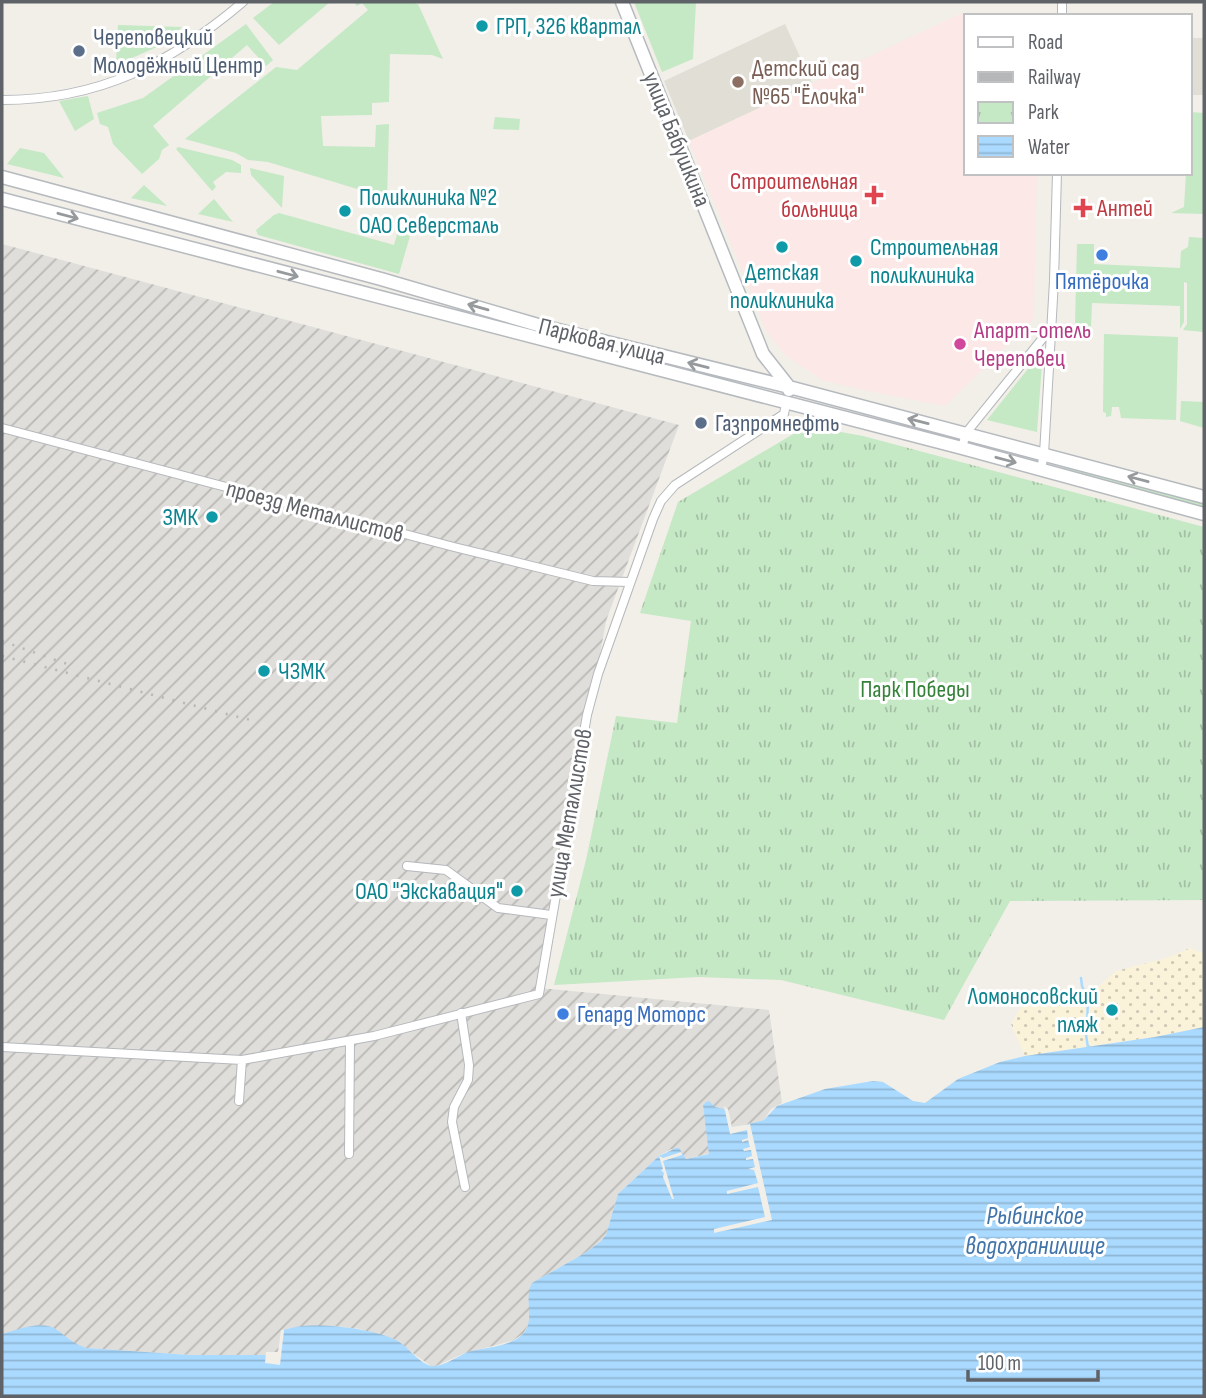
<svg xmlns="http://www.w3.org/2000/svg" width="1206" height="1398" font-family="'Sofia Sans Condensed',sans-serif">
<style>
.industrial{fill:url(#industrial-furrows)}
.education{fill:#e1ded6}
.medical{fill:#fce8e6}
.green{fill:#c5e8c5}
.sand{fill:url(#sand-dots)}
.park{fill:url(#park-tufts)}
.water{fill:url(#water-rules)}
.pier{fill:#f1efe8}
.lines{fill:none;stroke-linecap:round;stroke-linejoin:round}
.stream{stroke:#aadaff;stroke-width:2.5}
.street-casing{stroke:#b5b8bc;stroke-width:10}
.secondary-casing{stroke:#b6babf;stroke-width:15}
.street{stroke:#fff;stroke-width:8}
.secondary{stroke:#fff;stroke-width:12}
.rail{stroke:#b6b7b8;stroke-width:2.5;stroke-dasharray:2 9;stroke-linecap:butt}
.oneway{stroke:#979a9d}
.culture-dot{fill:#0f9aa8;stroke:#fff;stroke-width:2.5}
.service-dot{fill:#5c6f8a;stroke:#fff;stroke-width:2.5}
.education-dot{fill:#8d6e63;stroke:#fff;stroke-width:2.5}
.health-dot{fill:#e0444e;stroke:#fff;stroke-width:2.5}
.shop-dot{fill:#3f7fe0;stroke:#fff;stroke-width:2.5}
.hotel-dot{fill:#d1479c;stroke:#fff;stroke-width:2.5}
.labels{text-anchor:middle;stroke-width:6;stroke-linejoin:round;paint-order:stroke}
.culture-label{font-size:24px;fill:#0d838f;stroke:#fff;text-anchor:start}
.service-label{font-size:24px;fill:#4e5e75;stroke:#fff;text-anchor:start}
.education-label{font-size:24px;fill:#785e54;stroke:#fff;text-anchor:start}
.street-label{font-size:24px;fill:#5f6368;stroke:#fff}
.health-label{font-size:24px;fill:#be3a42;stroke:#fff;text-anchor:end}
.shop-label{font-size:24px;fill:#366cbe;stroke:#fff}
.hotel-label{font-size:24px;fill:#b23c85;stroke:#fff;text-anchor:start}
.park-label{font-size:24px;fill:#348238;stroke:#fff}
.water-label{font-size:26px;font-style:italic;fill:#4174aa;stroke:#fff}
</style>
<defs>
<pattern id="industrial-furrows" width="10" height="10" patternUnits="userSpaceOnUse" patternTransform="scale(1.75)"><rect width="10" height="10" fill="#e0deda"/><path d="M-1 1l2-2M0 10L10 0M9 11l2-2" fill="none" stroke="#b9b8b5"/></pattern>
<pattern id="sand-dots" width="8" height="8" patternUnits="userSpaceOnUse" patternTransform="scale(1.75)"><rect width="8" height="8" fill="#fbf3d9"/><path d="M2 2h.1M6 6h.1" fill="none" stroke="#cec8b4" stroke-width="1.8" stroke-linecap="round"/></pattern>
<pattern id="park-tufts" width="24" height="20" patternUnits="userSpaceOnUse" patternTransform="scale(1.75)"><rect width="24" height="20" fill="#c5e8c5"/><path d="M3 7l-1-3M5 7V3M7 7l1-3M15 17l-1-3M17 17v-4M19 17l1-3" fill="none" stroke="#a3c0a4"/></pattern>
<pattern id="water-rules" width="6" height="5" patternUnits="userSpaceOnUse" patternTransform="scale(1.75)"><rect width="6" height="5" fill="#aadaff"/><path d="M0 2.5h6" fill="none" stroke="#8eb4d2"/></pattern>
</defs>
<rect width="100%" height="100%" fill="#f1efe8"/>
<path class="industrial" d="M2,244l677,181 -73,196 -66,367 229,22 13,93 -11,6 -7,11 -32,8 -21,-25 -8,3 8,47 -25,6 -15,-10 -12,7 -41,38 -12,41 -6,7 -15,11 -46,26 -10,45 -6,10 -11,7 -47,12 -29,13h-5l-38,-27 -33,-10 -25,-3 -46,2 -8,27h-91l-105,-7 -9,-3 -25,-18 -10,-2 -39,9z"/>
<path class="education" d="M785,24l27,59 -123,58 -25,-60z
M1190,38h14v57h-14z"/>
<path class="medical" d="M960,14l83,2h-77v157h71l-3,138 -1,9 -88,86 -82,-16 -41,-10 -37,-25 -18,-23 -78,-191z"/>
<path class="green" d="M274,2h56l-51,43 -26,-27z
M354,2h57l7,2 25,55 -11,-4 -42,-1 -1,48 -17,1v12l-51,1 2,30 52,1 1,-22 13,-1 -2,74 -119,-36 -20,-2 -12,-7 -51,-14 91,-72 21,3 71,-60 -6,-7 -5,3z
M634,2h62l-3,57 -31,13z
M246,24l27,36 -7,6 -19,-21 -94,81 16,19 -7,5 -3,9 -17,15 -29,-30 -5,-17 -8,-3 -3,-11 46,-15z
M118,25l64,2 -16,16 -50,22z
M88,96l6,23 -19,12 -16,-30z
M1190,112l14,1v101l-33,-1 13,-6 2,-34h4z
M495,117l25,2 -1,11 -26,-1z
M178,147l54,13 9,5v8l-15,-1 -13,10 3,5 -4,4 -36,-42z
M20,148l24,5 20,25 -57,-14z
M250,168l34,8 -2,32 -31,-33z
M144,185l23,21 -36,-8z
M214,199l19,23 -35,-8z
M279,213l115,32 4,-14 12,5 -11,38 -141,-39 -2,-5 18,-15z
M1189,237l15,1v94l-21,-2 4,-6v-41l-3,-1v40l-4,7v-23l-88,-3 -1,24 -16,-1 2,-82h17v20l86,4 1,-17 7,-4z
M1104,334l74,3 -2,83 -55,-2 -2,-11h-7l-1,9 -5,1v-4l-3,-1z
M1043,350l-6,82 -50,-12z
M1181,401l23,1v26l-24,-7z
M1064,465l140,37v5l-141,-38z"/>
<path class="sand" d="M1190,948l14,6v73l-49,10 -130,19 -14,-32 16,-27 17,-6 26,-3 19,7 27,-24 51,-13z"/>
<path class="park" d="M807,426l56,10 341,91v373l-194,1 -66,119 -163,-40 -83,-3 -144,8 32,-125 30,-144 61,7 14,-102 -51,-8 38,-111z"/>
<path class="water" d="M1204,1027v369h-1202v-62c16,-4 40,-15 55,-4 10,7 17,14 29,18l104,7h90l4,-25c25,-10 86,-2 110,9 13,6 21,20 34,26 12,5 29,-9 40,-13 17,-5 42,-5 55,-18 13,-14 0,-35 9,-51l53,-30 15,-11 6,-7 12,-41 41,-38 17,-8h3l7,11 23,-5 -6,-49 3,-3 3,-1 6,6 9,2 9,19 31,-8 13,-14 48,-17 48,-8 10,1 30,19 12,2 33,-24 42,-17 25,-6 130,-19z"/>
<path class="pier" d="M724,1106l4,3 4,18 18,-3 22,96 -58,13v-4l51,-12 -7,-30 -31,7v-3l31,-8 -4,-13 -6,-1 7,-2 -2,-8 -7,1v-2l6,-2 -1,-6 -7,1 -1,-2 7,-2 -2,-7 -6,2v-2l6,-2 -1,-8 -17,4z
M681,1152l1,3 -19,6 11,38h-2l-9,-22 1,-4 -3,-3 2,-1 -4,-13 4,2z
M281,1330h3l-4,35 -15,-2 1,-11h12z"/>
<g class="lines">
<path class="stream" d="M1081,978l1,8 6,14 -1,23 -2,5 3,20"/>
<g class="street-casing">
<path id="street" d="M1062,16v-14
M2,100c97,0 168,-36 241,-98
M2,428l452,119 139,34 37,1
M962,448l4,-15 85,-105
M1041,469l3,-15 10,-173 3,-108
M407,866l39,4 52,38 53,7
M461,1013l8,52 -1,15 -14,27 -2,15 13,65
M2,1047l240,13 132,-24 165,-42 48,-279 11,-41 55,-155 8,-18 14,-16 109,-71 2,-10
M239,1101l3,-41
M349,1154l1,-113"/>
</g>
<g class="secondary-casing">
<path id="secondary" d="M622,2l141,352 26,33v3
M2,177l379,102 157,46 251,62 415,110
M2,199l960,249 242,66"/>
</g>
<use href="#street" class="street"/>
<use href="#secondary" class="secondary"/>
<path class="rail" d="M2,641l65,23
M2,656l256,66"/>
</g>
<defs><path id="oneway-shaft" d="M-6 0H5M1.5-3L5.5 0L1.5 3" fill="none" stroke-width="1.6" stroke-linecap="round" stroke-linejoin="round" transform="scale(1.75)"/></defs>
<g class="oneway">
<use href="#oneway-shaft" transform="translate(68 216) rotate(15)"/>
<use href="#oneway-shaft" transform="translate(288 274) rotate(15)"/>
<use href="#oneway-shaft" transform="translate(478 307) rotate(-164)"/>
<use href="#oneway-shaft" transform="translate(698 365) rotate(-166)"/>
<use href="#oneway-shaft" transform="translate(918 421) rotate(-166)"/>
<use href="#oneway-shaft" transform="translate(1006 460) rotate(15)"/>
<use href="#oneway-shaft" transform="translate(1138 479) rotate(-165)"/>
</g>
<g class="culture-dot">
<circle cx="482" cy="26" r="7"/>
<circle cx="345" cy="211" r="7"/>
<circle cx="782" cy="247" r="7"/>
<circle cx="856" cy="261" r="7"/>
<circle cx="212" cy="517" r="7"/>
<circle cx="264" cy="671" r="7"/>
<circle cx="517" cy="891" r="7"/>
<circle cx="1112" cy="1010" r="7"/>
</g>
<g class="service-dot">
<circle cx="79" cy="51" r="7"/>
<circle cx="701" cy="423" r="7"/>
</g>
<circle class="education-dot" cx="738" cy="82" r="7"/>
<g class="health-dot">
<path d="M870.5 184.5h7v7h7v7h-7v7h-7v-7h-7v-7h7z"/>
<path d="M1079.5 197.5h7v7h7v7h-7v7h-7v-7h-7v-7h7z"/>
</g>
<g class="shop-dot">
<circle cx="1102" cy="255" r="7"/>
<circle cx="563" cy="1014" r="7"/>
</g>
<circle class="hotel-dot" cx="960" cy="344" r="7"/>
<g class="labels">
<g class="culture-label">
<text x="496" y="34">ГРП, 326 квартал</text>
<text x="359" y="205">Поликлиника №2<tspan x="359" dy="28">ОАО Северсталь</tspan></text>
<text x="870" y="255">Строительная<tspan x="870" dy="28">поликлиника</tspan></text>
<text x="782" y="280" text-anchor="middle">Детская<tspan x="782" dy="28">поликлиника</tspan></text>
<text x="198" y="525" text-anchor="end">ЗМК</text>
<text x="278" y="679">ЧЗМК</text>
<text x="503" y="899" text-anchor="end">ОАО "Экскавация"</text>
<text x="1098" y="1004" text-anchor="end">Ломоносовский<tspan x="1098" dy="28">пляж</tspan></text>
</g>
<g class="service-label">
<text x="93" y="45">Череповецкий<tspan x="93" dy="28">Молодёжный Центр</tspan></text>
<text x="715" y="431">Газпромнефть</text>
</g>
<g class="education-label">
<text x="752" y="76">Детский сад<tspan x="752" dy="28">№65 "Ёлочка"</tspan></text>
</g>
<g class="street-label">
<text transform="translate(677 139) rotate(68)" y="8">улица Бабушкина</text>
<text transform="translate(602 341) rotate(14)" y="8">Парковая улица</text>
<text transform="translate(315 511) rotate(15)" y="8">проезд Металлистов</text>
<text transform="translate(569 813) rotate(-80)" y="8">улица Металлистов</text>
</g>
<g class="health-label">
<text x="858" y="189">Строительная<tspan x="858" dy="28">больница</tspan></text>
<text x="1097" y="216" text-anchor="start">Антей</text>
</g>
<g class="shop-label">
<text x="1102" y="289">Пятёрочка</text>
<text x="577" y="1022" text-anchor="start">Гепард Моторс</text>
</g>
<g class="hotel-label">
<text x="974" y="338">Апарт-отель<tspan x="974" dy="28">Череповец</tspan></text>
</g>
<g class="park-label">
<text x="915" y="697">Парк Победы</text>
</g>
<g class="water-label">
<text x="1035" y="1224">Рыбинское<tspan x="1035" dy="30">водохранилище</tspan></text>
</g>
</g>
<rect width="1206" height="1398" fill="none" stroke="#5f6368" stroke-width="7"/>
<rect x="964" y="14" width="228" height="161" fill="#ffffff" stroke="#bfc1c3" stroke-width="2"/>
<rect x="978" y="37" width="35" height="10" fill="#ffffff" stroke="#bfc1c3" stroke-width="2"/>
<text x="1028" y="49" font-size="21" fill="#5f6368">Road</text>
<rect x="978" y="72" width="35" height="10" fill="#b6b7b8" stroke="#bfc1c3" stroke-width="2"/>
<text x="1028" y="84" font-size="21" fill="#5f6368">Railway</text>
<rect x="978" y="102" width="35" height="21" fill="url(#park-tufts)" stroke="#bfc1c3" stroke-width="2"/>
<text x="1028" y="119" font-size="21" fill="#5f6368">Park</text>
<rect x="978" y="136" width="35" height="21" fill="url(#water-rules)" stroke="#bfc1c3" stroke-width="2"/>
<text x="1028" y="154" font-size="21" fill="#5f6368">Water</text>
<path d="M968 1370v10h130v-10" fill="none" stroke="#5f6368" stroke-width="3.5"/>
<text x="978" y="1370" font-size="21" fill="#5f6368" stroke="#ffffff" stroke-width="5" paint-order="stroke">100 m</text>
</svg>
